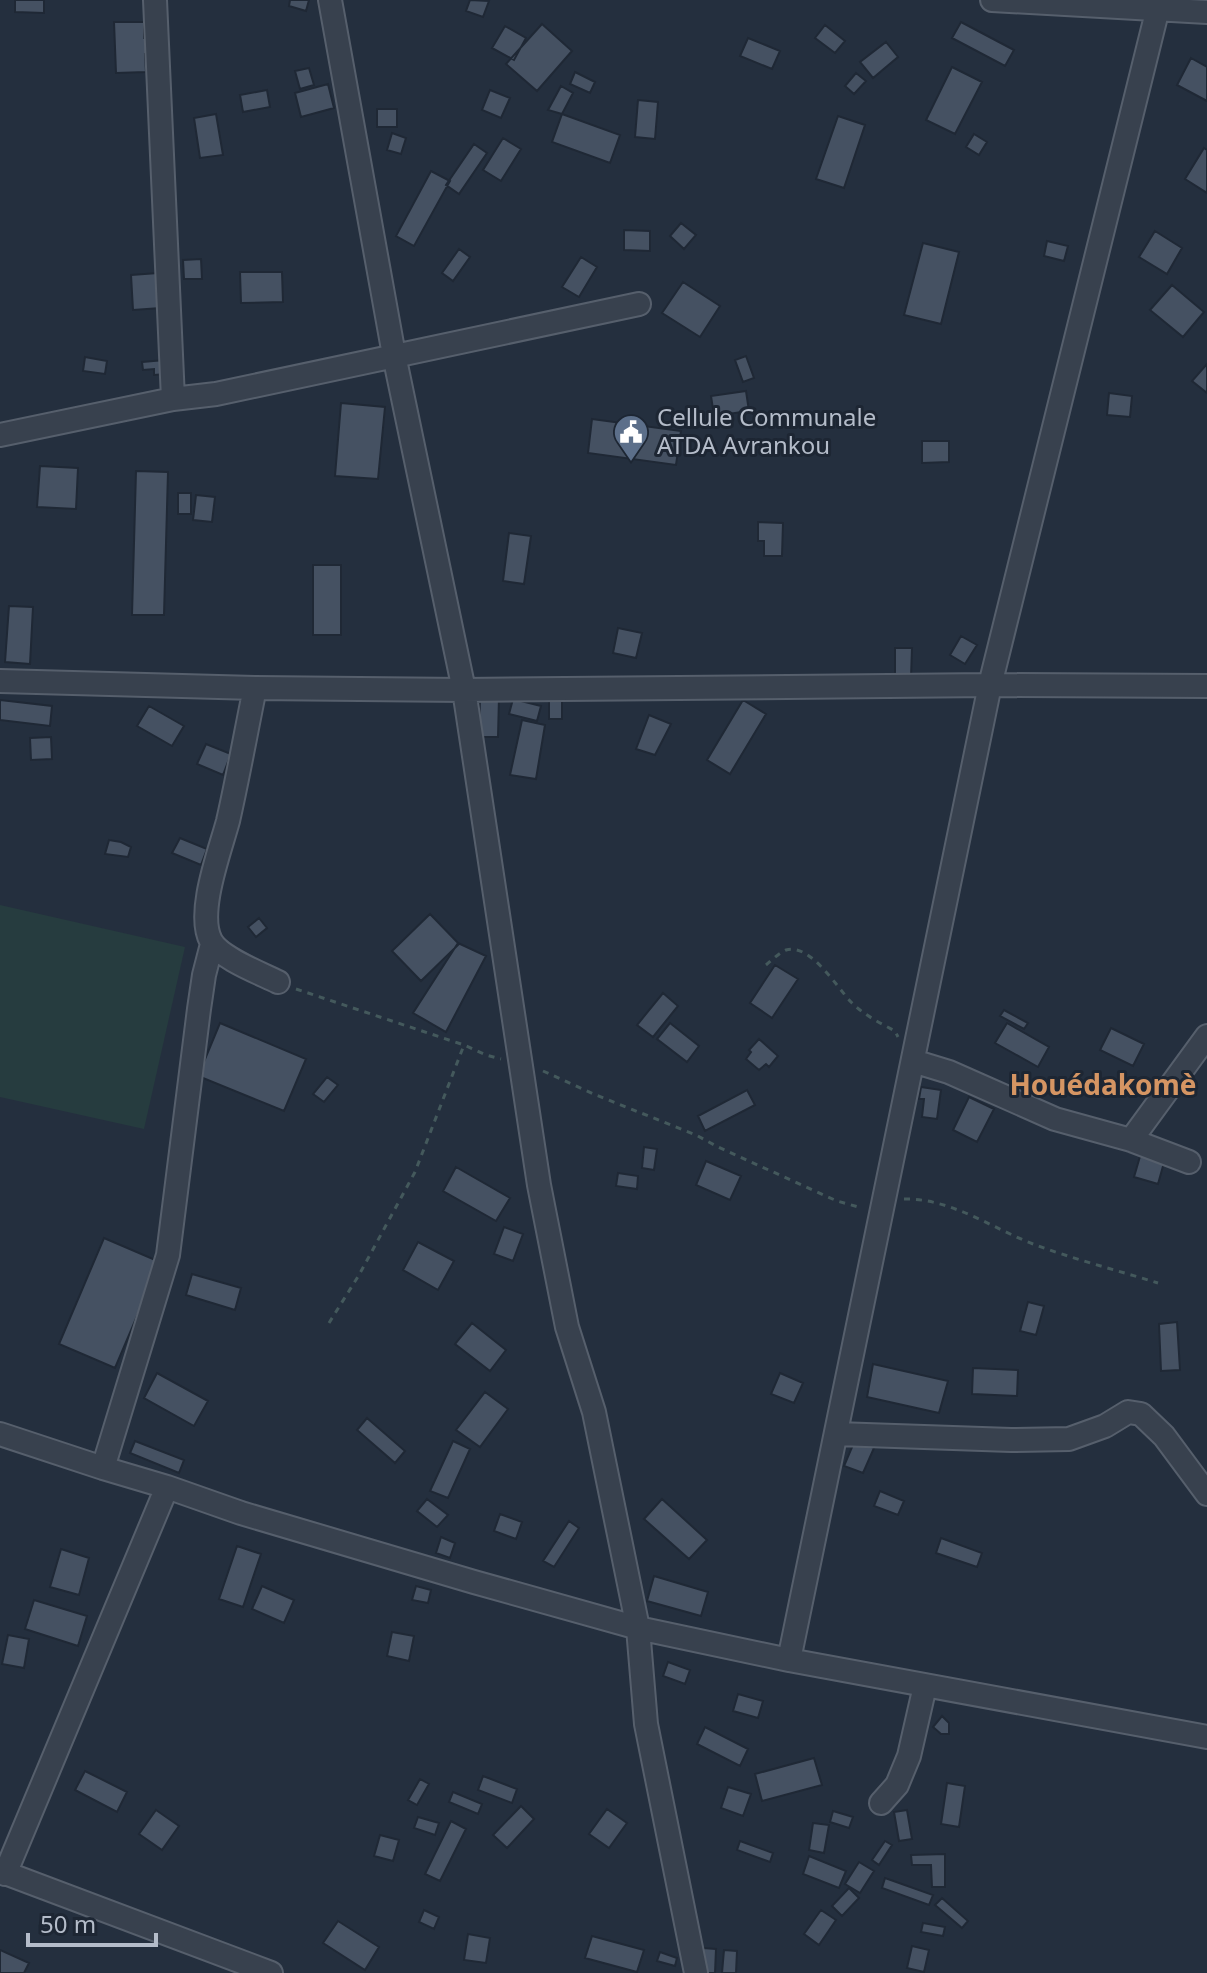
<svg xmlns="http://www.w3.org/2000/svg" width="1207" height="1973" font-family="'Noto Sans',sans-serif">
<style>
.pitch{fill:#263c3f}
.building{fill:#455162;stroke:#1f2835;stroke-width:2}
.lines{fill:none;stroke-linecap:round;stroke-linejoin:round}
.minor-casing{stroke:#565f6c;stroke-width:26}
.path{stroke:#44595c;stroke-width:3;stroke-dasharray:6 6;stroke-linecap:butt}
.minor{stroke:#38414e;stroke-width:22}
.labels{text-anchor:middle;stroke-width:6;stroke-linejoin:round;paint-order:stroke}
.poi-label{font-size:24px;fill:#b4bcc9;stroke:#1d2633;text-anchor:start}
.quarter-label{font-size:28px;font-weight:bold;fill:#d59563;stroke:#1d2633}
</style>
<rect width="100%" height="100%" fill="#242f3e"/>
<path class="pitch" d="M0,905l185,42 -41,182 -144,-32z"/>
<path class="building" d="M15,0h29v13l-29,-1z
M290,0h19l-3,11 -17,-5z
M470,0l19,1 -6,16 -17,-6z
M114,22h30v16h8v16h-7l1,18 -30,1z
M961,22l53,28 -9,16 -53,-28z
M542,24l30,27 -35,40 -31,-27z
M825,25l20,16 -10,12 -20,-15z
M505,26l21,12 -12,22 -22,-12z
M748,38l32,13 -8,18 -32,-13z
M886,42l12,15 -25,21 -13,-16z
M1191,58l16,9v34l-30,-16z
M952,67l30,15 -27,52 -29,-14z
M309,68l5,17 -14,4 -5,-18z
M575,72l20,10 -5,11 -20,-9z
M856,73l10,8 -12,13 -9,-8z
M328,84l6,24 -33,9 -6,-24z
M561,86l12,7 -11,21 -14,-4z
M267,90l3,17 -27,5 -3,-17z
M490,90l20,8 -9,20 -19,-8z
M638,100l20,2 -3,37 -20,-2z
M377,109h20v18h-20z
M216,114l7,41 -23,3 -6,-40z
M562,114l58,21 -10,28 -58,-21z
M838,116l27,9 -21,63 -28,-9z
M392,133l14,5 -5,16 -14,-4z
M974,134l13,8 -8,13 -13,-8z
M503,138l18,11 -20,32 -18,-11z
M474,144l13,9 -28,41 -13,-9z
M1204,148l3,2v43l-22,-14z
M431,171l19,10 -36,65 -18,-10z
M681,223l15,12 -12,14 -14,-13z
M624,230l26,1v20l-26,-1z
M1155,231l27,17 -15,26 -28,-17z
M1047,241l21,5 -4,15 -20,-5z
M923,243l36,9 -18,72 -37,-9z
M459,249l11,8 -17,24 -11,-8z
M581,257l16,10 -18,30 -17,-10z
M201,259l1,20h-18l-1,-19z
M240,272h42l1,30 -42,1z
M158,273l3,35 -28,2 -2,-35z
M683,282l37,24 -20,31 -38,-24z
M1172,285l32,27 -21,25 -33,-27z
M746,356l8,22 -11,4 -8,-22z
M85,357l22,4 -2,13 -22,-3z
M165,360l1,14 -12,1v-6l-11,1 -1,-8z
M1207,364v29l-15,-12z
M746,391l3,20 -35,5 -3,-20z
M1109,393l23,3 -2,21 -23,-2z
M341,403l44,4 -7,72 -43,-3z
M592,419l89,12 -5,34 -88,-12z
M922,441h27v21l-27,1z
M40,466l38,2 -2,41 -39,-2z
M136,471l32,1 -4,143h-32z
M178,493h13v21h-13z
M196,495l19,2 -3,25 -19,-2z
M758,522l25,1 -1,33h-18v-15h-6z
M509,533l22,3 -7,48 -21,-3z
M313,565h28v70h-28z
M9,606l24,1 -3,57 -25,-2z
M618,628l24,5 -6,25 -23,-5z
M961,636l16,9 -12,19 -15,-9z
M895,648h17l-1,30h-16z
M480,697h19l-1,40h-19z
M513,699l28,7 -4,15 -28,-7z
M0,700l52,6 -2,20 -50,-6z
M549,700h13v19h-13z
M743,700l23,14 -36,60 -23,-14z
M149,706l35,20 -12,20 -35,-20z
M649,715l22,9 -16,31 -19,-6z
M522,720l23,5 -9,54 -26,-4z
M51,737l1,22 -21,1 -1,-22z
M206,744l25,10 -8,21 -26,-11z
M180,838l27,11 -6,16 -29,-12z
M109,840l12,2 10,5 -3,10 -23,-3z
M430,914l29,30 -38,37 -29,-30z
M259,918l8,10 -11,9 -8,-10z
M458,943l28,13 -40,76 -33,-19z
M775,965l23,14 -26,39 -22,-15z
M663,993l15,13 -25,31 -16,-12z
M1004,1010l24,13 -4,6 -24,-13z
M220,1023l86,36 -22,52 -86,-35z
M670,1023l29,23 -12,16 -30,-23z
M1007,1023l42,24 -11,20 -43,-24z
M1111,1028l33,16 -11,22 -33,-16z
M759,1039l19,17 -9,11 -3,-3 -7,6 -13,-11 5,-7 -2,-2z
M327,1077l11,8 -14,17 -11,-8z
M921,1087l20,3 -4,29 -15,-2 2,-18h-5z
M747,1090l8,15 -50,26 -7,-15z
M969,1097l25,12 -17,33 -24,-12z
M644,1147l13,2 -3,21 -12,-2z
M1141,1153l24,6 -7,25 -24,-7z
M706,1161l35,15 -11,24 -34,-15z
M456,1167l54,31 -14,23 -53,-30z
M618,1173l20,3 -1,13 -21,-3z
M504,1227l19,7 -10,27 -19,-7z
M104,1238l56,24 -45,106 -56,-24z
M418,1242l36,19 -16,29 -35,-20z
M192,1274l49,14 -6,22 -49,-15z
M1028,1302l16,4 -8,29 -16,-4z
M1177,1322l3,48 -19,1 -2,-47z
M472,1323l34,27 -16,21 -35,-27z
M873,1364l75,17 -9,32 -72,-16z
M973,1368l45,2 -1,26 -45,-2z
M157,1373l51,28 -14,25 -50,-28z
M780,1373l23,10 -9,20 -23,-9z
M485,1392l23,17 -28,38 -24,-17z
M367,1418l38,33 -10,12 -38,-33z
M855,1440l19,8 -11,25 -19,-7z
M135,1441l49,19 -5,13 -49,-20z
M453,1441l17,8 -22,49 -18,-7z
M880,1491l24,10 -6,14 -24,-9z
M427,1499l21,16 -11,12 -20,-16z
M662,1499l45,41 -18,19 -45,-40z
M500,1514l22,8 -6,17 -22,-8z
M569,1521l10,7 -25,39 -11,-6z
M441,1537l14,6 -5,15 -14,-5z
M941,1538l41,15 -5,14 -41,-14z
M237,1546l24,8 -18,53 -24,-8z
M61,1549l28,9 -10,37 -29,-8z
M654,1576l54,16 -7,24 -54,-15z
M262,1586l32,14 -10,23 -32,-14z
M416,1586l15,4 -3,13 -16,-3z
M34,1600l53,16 -9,30 -53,-17z
M392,1632l22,4 -5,25 -22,-5z
M8,1635l21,4 -5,29 -22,-4z
M668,1662l22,8 -5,14 -22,-8z
M738,1694l25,7 -5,17 -25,-7z
M942,1716l7,7v11h-8l-8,-7z
M705,1727l43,22 -8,17 -43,-22z
M814,1758l8,27 -60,16 -7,-27z
M85,1771l42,21 -10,20 -42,-22z
M483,1776l34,13 -5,14 -34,-13z
M420,1779l9,5 -12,21 -9,-5z
M947,1783l18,3 -6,41 -18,-3z
M728,1787l23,7 -8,22 -22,-8z
M453,1792l29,12 -4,10 -29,-12z
M521,1806l13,13 -27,29 -14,-13z
M607,1809l20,14 -18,25 -20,-14z
M156,1810l23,16 -17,24 -23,-16z
M907,1810l5,29 -13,2 -5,-29z
M833,1811l20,6 -4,11 -19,-6z
M418,1817l21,6 -4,12 -21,-7z
M451,1821l15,8 -26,52 -15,-7z
M813,1823l16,2 -5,28 -15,-3z
M380,1835l19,5 -6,21 -19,-5z
M740,1841l33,12 -3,9 -33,-12z
M885,1841l7,4 -13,20 -7,-5z
M945,1854v33h-13l-1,-22h-19l-1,-10z
M809,1856l37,15 -7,17 -36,-14z
M859,1862l15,9 -14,22 -15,-9z
M885,1878l48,17 -4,10 -47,-17z
M849,1888l10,10 -17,18 -10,-10z
M942,1898l26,23 -6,7 -27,-23z
M424,1910l15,7 -5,12 -15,-7z
M821,1910l15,10 -17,25 -15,-11z
M338,1921l41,26 -14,23 -42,-27z
M923,1923l22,4 -2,9 -22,-4z
M468,1934l22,4 -4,25 -22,-3z
M592,1936l52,14 -7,22 -52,-14z
M912,1946l17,4 -5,22 -17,-4z
M703,1948l13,1 -1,24h-13z
M0,1950l29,13 -5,10h-24z
M724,1950l13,1 -1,22h-14z
M660,1952l17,6 -2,8 -18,-5z"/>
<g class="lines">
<g class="minor-casing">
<path id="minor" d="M155,0l18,399
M330,0l64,355 70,335 75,495 28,142 27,85 44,216 8,96 50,249
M992,0l215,12
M0,435l173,-36 43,-5 423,-90
M0,681l255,7 209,2 526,-5 217,1
M255,688c-9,44 -17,89 -27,133 -8,30 -32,92 -17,120 9,17 49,32 67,41
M913,1061l36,11 106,47 76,21 58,22
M1131,1140l76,-104
M0,1434l103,34 64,19 74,26 233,69 164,46 151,32 418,77
M837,1434l174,6 58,-1 36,-13 23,-14 13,2 23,22 43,58
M103,1468l65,-213 31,-246 5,-34 8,-31
M789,1660l201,-975 170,-685
M881,1803l16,-18 12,-29 16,-70
M0,1871l271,102
M5,1874l162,-387"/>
</g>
<path class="path" d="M766,965c6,-5 13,-12 20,-15 25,-7 51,38 66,53 12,12 28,20 43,28l3,6
M296,989l168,56 22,10 15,4
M543,1071l53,24 100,40 22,12 119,54 25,7
M904,1199c46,-1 88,29 129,45 40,15 83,26 125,39
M329,1323l30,-48 56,-103 49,-127"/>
<use href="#minor" class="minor"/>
</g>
<defs>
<g id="civic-pin" transform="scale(1.8)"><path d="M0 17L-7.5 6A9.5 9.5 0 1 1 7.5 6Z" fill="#5c6f8a" stroke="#1d2633"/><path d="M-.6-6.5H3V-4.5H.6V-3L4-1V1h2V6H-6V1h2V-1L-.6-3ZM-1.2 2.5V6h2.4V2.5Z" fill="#fff"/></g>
</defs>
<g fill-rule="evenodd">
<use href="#civic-pin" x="631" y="432"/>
</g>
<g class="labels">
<g class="poi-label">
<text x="657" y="426">Cellule Communale<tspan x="657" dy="28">ATDA Avrankou</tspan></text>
</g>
<g class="quarter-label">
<text x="1103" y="1095">Houédakomè</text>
</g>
</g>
<path d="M28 1933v12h128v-12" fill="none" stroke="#b4bcc9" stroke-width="4"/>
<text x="40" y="1933" font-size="24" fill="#b4bcc9" stroke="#1d2633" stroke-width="6" paint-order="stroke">50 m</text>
</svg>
